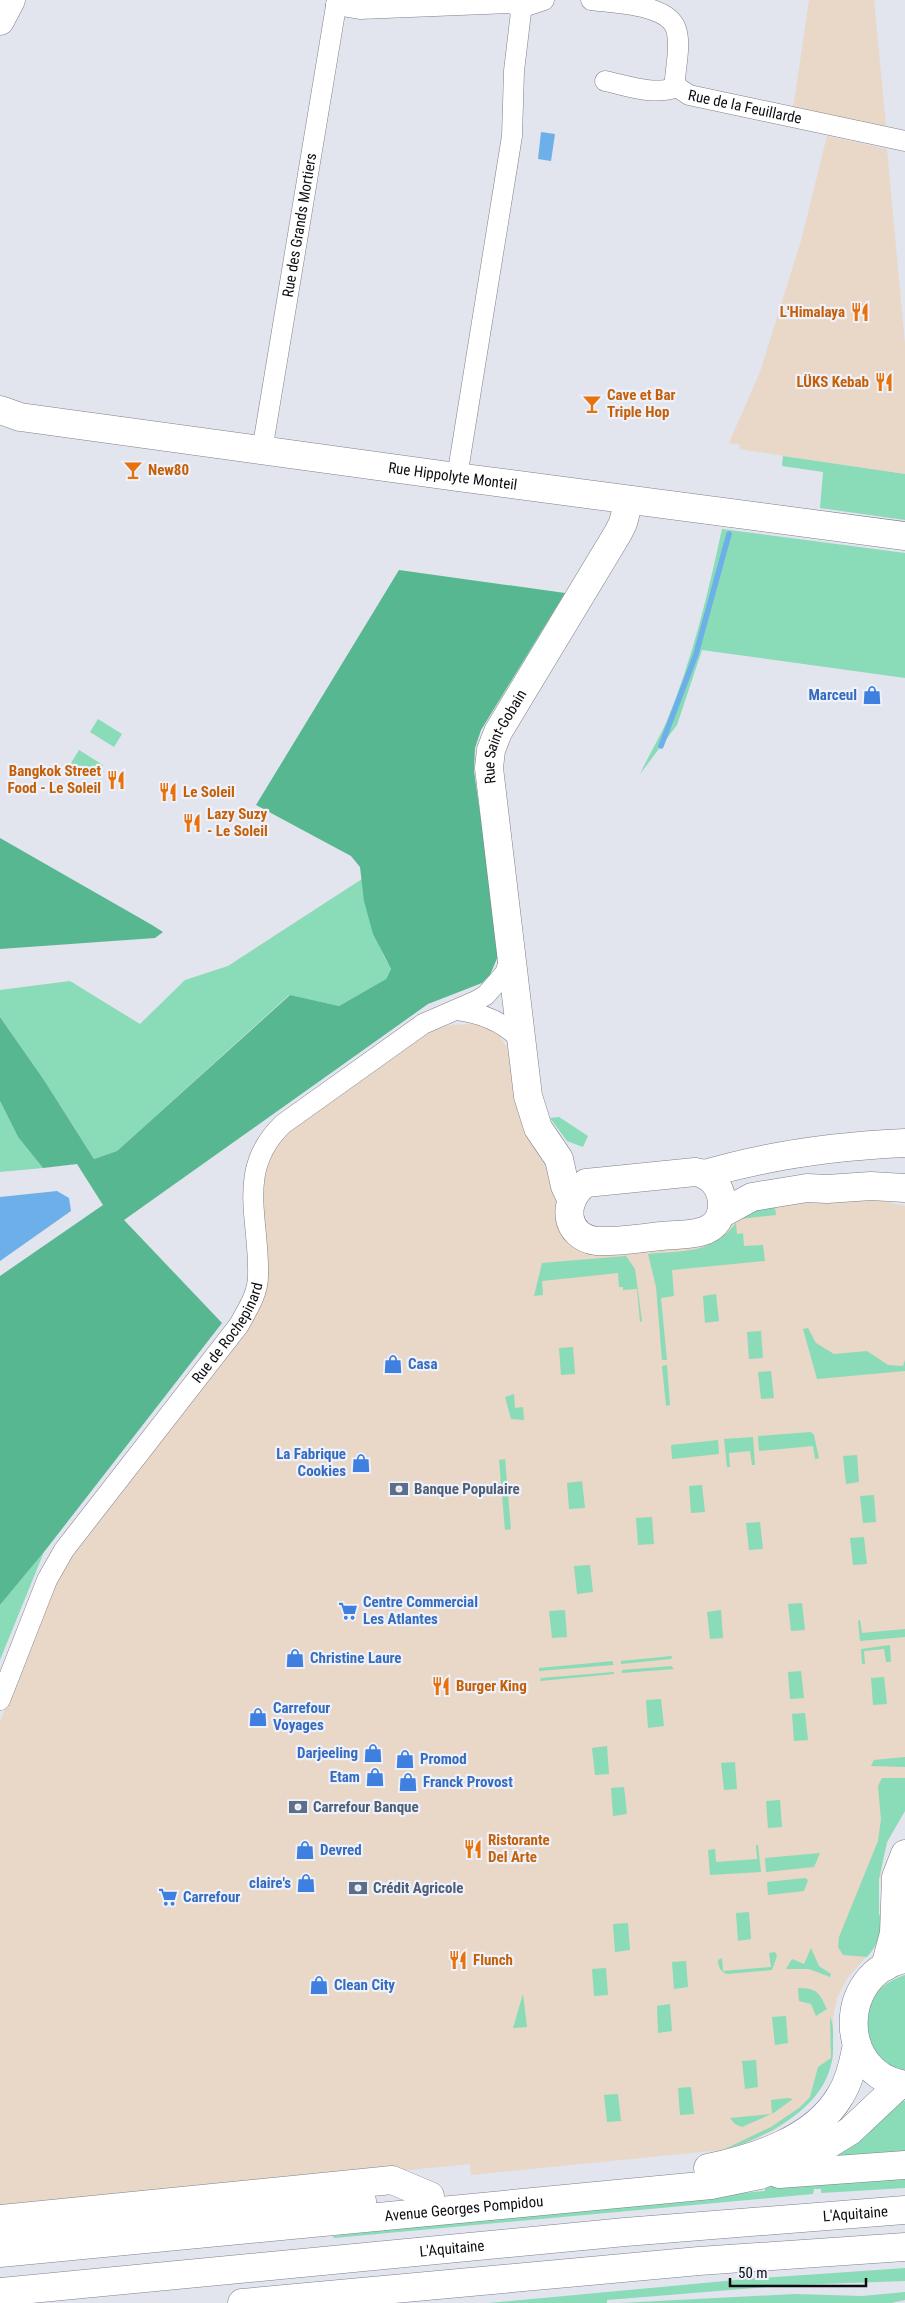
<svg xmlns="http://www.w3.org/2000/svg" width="905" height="2303" font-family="'Roboto Condensed',sans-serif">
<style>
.commercial{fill:#e9d7c7}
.green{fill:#8adbb7}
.forest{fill:#57b790}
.water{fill:#6db0e9}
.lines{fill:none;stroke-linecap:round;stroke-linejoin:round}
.stream{stroke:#6db0e9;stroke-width:5.5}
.street-casing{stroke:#7e8089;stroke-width:21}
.secondary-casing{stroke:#7e8089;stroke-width:29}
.primary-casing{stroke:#7e8089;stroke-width:29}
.highway-casing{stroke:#7e8089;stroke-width:29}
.street{stroke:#fff;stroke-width:20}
.secondary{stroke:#fff;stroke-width:28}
.primary{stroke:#fff;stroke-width:28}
.highway{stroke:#fff;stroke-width:28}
.labels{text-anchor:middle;stroke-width:4.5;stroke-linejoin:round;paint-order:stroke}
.street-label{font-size:15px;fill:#0d0e11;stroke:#eff1fb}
.food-label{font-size:15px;font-weight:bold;fill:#c56008;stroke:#eff1fb;text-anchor:start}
.shop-label{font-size:15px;font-weight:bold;fill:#366cbe;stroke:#eff1fb;text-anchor:start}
.service-label{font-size:15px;font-weight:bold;fill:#4e5e75;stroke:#eff1fb;text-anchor:start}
</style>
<rect width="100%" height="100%" fill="#e2e4ee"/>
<path class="commercial" d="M809,0h65l12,126 -93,-17z
M827,136l60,13 18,196v129l-166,-25 1,-4 -11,-2 31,-71 41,-131z
M476,1024l20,8 11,15 5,21 42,104 9,63 171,-18 47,-14h41l51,-4 32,7v605l-14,22 -9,25 -1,19 -2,2v35l3,4 -6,28 -28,31 -11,21 -4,20v41l-18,38 -14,13 -26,20 -43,19 -261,26 -1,-11 -470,46v-488l61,-151 45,-63 149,-192 8,-20 -3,-112 7,-26 19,-25 138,-99 26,-9z"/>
<path class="green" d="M783,456l122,18v46l-85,-12 3,-36 -41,-6z
M722,529l183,24v125l-203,-28 -25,75 -37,49c8,-17 18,-34 26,-51 26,-62 42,-129 56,-194z
M98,719l24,15 -8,13 -24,-15z
M79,750l24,15 -7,13 -25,-15z
M362,879c4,33 12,61 29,90l-5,10 -47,27 -50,-11 -172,156 -23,8 -50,-79 -44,-63v-27l70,-9 70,43 45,-44 43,-14z
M0,1101l18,36 25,31 -43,4z
M559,1117l29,19 -5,11 -16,-6 -17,-23z
M775,1207l1,8 -36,4 14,-10z
M736,1223l1,11 6,-1 1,13 19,-1 2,16 -93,9 2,26 -13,2 6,62h-5l-6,-73 -8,-33c37,-4 63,1 88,-31z
M626,1256l9,13 7,52 -2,1 -3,-33 -14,1v-3h-4l-1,-14 -76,8 1,14 -9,1 8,-33z
M716,1294l3,27 -14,2 -2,-27z
M808,1328l8,15 18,11 33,-3 21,14 15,1 2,-6v11l-88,8 -14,-50z
M761,1331l2,27 -14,1 -2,-27z
M573,1347l2,27 -14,1 -2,-27z
M667,1365l3,40 -4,1 -4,-40z
M771,1371l3,27 -13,1 -3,-27z
M514,1394l1,14 8,-1 1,13 -13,-1 -6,-22z
M811,1432l3,3 5,23 -4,1 -2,-13 -54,5 -1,-15z
M753,1437l2,28h-3l-2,-14 -21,2 1,14h-3l-3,-28z
M718,1440l1,14 -47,5 -1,-14z
M857,1455l2,27 -13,2 -3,-28z
M505,1459l6,70 -6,1 -6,-70z
M582,1481l3,27 -16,1 -2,-26z
M702,1485l3,27 -14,1 -2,-27z
M874,1495l2,27 -13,1 -3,-27z
M652,1517l2,27 -16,1 -2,-27z
M760,1522l3,27 -14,1 -3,-27z
M864,1537l3,27 -14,1 -3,-27z
M44,1552l-44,108v-55z
M590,1565l3,27 -16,2 -3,-28z
M802,1603l3,27 -14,1 -3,-27z
M565,1610l2,27 -15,1 -3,-27z
M721,1610l2,28 -13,1 -3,-27z
M860,1620l2,13 43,-4v8l-45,4 -2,-20z
M890,1645l1,17h-5l-2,-13 -20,2 1,13h-3l-1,-15z
M672,1656l-1,3 -50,5v-3z
M613,1661v4l-74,6v-3z
M671,1666l3,3 -52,4v-3z
M801,1671l3,27 -14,1 -2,-27z
M614,1672v2l-74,7 1,-3z
M884,1677l3,27 -14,1 -2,-27z
M661,1699l3,27 -16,2 -2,-28z
M805,1713l3,27 -14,1 -2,-27z
M607,1746l2,28 -14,1 -3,-27z
M905,1757v10l-34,-1 3,-6z
M735,1762l2,27 -13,1 -3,-27z
M882,1778h23v33l-18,31 -8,37v35c8,13 -3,33 -12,43l-24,-2 -5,-8 1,-10 39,-96 3,-22 -3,-33z
M624,1787l3,27 -14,2 -2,-28z
M780,1800l2,27 -14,1 -2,-27z
M756,1845h2l3,27 -51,3 -2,-25 7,-1 1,13 41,-3z
M820,1853l-6,14 -48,5 -1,-14z
M805,1878l3,2 -4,11 -36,4 -1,-13z
M749,1912l2,27 -13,2 -2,-28z
M628,1923l2,27 -15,2 -2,-28z
M811,1948l8,18 12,8 -1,3 -21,-8h-23l6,-10 12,5z
M775,1952l2,4 -5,14 -45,4c-6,-2 -9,-7 -9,-14l4,-2 1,13 48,-4 -2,-14z
M686,1961l2,26 -14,2 -2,-27z
M606,1968l2,27 -14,1 -2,-27z
M905,1975v98c-6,-2 -13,-4 -18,-8 -13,-9 -18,-21 -19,-36 -4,-28 10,-45 37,-54z
M798,1988c20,0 21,5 29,21l-11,7 -5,-12 -12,-3z
M523,1994l4,33 -14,1z
M670,2004l2,27 -14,2 -1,-27z
M786,2016l2,27 -13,2 -3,-28z
M830,2017c4,7 3,18 3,27 3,58 -61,92 -110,106l48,-23 28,-19 11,-11 8,-30 13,-9z
M756,2060l2,27 -13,2 -3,-28z
M691,2087l3,27 -14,1 -2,-27z
M618,2094l3,27 -14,1 -3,-27z
M788,2098l5,1 -21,15 -1,-14z
M905,2101v56l-84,1 76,-56z
M771,2114l-29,13 -7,-3 -5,-6z
M905,2169v19l-84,5v-4h-7l-1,5 -479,44 -1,-2 190,-22 242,-23v-8z
M905,2268v13l-113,4 -185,15v3h-118l258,-24z
M905,2292v8l-14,3h-271l175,-9 67,2z"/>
<path class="forest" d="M399,570l166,23 -84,137 -6,18 -1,23 23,161 1,24 -8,19 -8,8 -54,21 -304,216 98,103 -178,229 -44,53v-329l103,-71 -26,-41 -34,4 -25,-31 -18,-36v-84l44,63 50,79 23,-8 173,-156 49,11 47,-27 5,-10 -18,-35 -9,-33 -4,-34 -9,-11 -95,-51z
M0,838l152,87 11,7 -8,6 -155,11z"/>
<path class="water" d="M541,132l14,2 -4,27 -13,-2z
M57,1191l12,7 2,13 -71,50v-64z"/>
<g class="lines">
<path class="stream" d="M661,746l35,-92 33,-120"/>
<g class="street-casing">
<g id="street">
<path id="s1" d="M591,0c23,3 77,4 85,29 5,15 0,35 -1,51l2,7 12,8 216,46"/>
<path d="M336,5l24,4 151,-6 5,2 5,7 -7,59 -2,65 -55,341"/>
<path d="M520,8l24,-8"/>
<path d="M605,81c24,5 49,15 72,6"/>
<path id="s2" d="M262,451l75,-451"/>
<path d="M457,1010c25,3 47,12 65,31"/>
<path id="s3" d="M0,1700l47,-120 17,-30 175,-225c8,-15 19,-31 19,-49 2,-57 -23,-106 25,-152l140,-100 53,-23 10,-6 19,-22 6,-17"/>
</g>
</g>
<g class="secondary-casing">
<g id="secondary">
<path d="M0,21l11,-21"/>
<path id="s4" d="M0,410l20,7 437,60 448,59"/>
<path d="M695,1172c32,4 38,53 5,60 -12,3 -26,3 -38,4 -22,2 -44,6 -66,5 -32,-5 -35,-40 -10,-58z"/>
<path id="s5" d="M571,1199l-6,-13 -6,-27 -21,-31 -10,-32 -39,-328 2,-18 7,-18 120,-199 5,-10 6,-23"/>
<path d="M0,2219l392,-39 38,16"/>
</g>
</g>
<g class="primary-casing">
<g id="primary">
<path d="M705,1174c64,-19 133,-28 200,-31"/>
<path d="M721,1214l31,-17 55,-9 20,1 44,-3 34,2"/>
<path d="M905,1959c-68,13 -69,115 0,126"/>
<path d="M885,1967l9,-34 2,-56 9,-23"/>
<path d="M708,2168c47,-10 106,-28 132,-72 10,-16 13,-33 17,-51"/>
<path d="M779,2174l126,-9"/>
<path d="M0,2233l362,-32"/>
<path id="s6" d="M0,2253l711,-68 49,-10 59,-25 31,-19 50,-47"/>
</g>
</g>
<g class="highway-casing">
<g id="highway">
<path id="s7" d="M0,2292l625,-60 280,-22"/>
<path d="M242,2303l457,-42 206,-14"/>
</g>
</g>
<use href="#street" class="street"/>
<use href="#secondary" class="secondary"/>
<use href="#primary" class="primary"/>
<use href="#highway" class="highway"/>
</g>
<defs>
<g id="restaurant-bare" transform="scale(1.5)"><path d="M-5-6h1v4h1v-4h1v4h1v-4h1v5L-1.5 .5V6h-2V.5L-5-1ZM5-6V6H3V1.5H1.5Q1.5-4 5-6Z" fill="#e8710a" stroke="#eff1fb" stroke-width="2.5" paint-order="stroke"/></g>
<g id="bar-bare" transform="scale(1.5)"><path d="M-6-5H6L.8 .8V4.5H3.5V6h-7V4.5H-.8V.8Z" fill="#e8710a" stroke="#eff1fb" stroke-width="2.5" paint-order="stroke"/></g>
<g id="shop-bare" transform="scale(1.5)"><path d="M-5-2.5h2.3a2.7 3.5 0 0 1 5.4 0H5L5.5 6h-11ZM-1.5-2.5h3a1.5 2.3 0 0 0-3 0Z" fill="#3f7fe0" stroke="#eff1fb" stroke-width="2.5" paint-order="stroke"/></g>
<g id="bank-bare" transform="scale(1.5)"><path d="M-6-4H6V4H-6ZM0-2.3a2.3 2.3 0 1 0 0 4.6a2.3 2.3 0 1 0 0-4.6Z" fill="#5c6f8a" stroke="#eff1fb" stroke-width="2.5" paint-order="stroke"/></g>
<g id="supermarket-bare" transform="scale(1.5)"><path d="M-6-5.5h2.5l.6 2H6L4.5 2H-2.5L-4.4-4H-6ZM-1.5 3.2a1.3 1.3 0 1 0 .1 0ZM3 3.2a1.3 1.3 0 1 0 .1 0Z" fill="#3f7fe0" stroke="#eff1fb" stroke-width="2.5" paint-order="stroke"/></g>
</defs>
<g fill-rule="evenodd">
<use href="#restaurant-bare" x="860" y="312"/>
<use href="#restaurant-bare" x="884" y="382"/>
<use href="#bar-bare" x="592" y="404"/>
<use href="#bar-bare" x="133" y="470"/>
<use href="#shop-bare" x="872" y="695"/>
<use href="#restaurant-bare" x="116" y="780"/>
<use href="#restaurant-bare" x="168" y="792"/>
<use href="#restaurant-bare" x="192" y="823"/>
<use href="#shop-bare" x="393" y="1364"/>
<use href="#shop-bare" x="361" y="1463"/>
<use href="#bank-bare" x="399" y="1489"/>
<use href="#supermarket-bare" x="348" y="1611"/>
<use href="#shop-bare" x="295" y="1658"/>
<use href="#restaurant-bare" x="441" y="1686"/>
<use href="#shop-bare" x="258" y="1717"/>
<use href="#shop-bare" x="373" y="1753"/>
<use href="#shop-bare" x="405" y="1759"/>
<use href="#shop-bare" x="375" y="1777"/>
<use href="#shop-bare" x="408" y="1782"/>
<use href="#bank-bare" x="298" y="1807"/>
<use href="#restaurant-bare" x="473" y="1849"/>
<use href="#shop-bare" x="305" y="1850"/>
<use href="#shop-bare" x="306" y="1883"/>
<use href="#bank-bare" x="358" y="1888"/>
<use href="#supermarket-bare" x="168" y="1897"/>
<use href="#restaurant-bare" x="458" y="1960"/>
<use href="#shop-bare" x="319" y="1985"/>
</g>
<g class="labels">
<g class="street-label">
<text dy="5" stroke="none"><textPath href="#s1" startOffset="224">Rue de la Feuillarde</textPath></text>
<text dy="5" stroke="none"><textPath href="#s2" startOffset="229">Rue des Grands Mortiers</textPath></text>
<text dy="5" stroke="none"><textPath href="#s4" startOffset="458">Rue Hippolyte Monteil</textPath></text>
<text dy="5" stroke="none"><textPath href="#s5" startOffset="478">Rue Saint-Gobain</textPath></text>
<text dy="5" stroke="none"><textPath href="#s3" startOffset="436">Rue de Rochepinard</textPath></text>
<text dy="5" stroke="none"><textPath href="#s6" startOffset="466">Avenue Georges Pompidou</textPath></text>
<text dy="5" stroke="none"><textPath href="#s7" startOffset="859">L'Aquitaine</textPath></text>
<text dy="5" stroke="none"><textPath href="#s7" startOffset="454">L'Aquitaine</textPath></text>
</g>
<g class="food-label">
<text x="845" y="317" text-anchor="end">L'Himalaya</text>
<text x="869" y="387" text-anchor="end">LÜKS Kebab</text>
<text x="607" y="400">Cave et Bar<tspan x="607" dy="17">Triple Hop</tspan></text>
<text x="148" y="475">New80</text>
<text x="101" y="776" text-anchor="end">Bangkok Street<tspan x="101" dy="17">Food - Le Soleil</tspan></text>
<text x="183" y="797">Le Soleil</text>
<text x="207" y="819">Lazy Suzy<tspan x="207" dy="17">- Le Soleil</tspan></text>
<text x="456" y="1691">Burger King</text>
<text x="488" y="1845">Ristorante<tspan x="488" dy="17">Del Arte</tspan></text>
<text x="473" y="1965">Flunch</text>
</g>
<g class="shop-label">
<text x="857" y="700" text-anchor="end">Marceul</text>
<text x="408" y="1369">Casa</text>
<text x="346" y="1459" text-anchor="end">La Fabrique<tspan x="346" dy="17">Cookies</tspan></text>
<text x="363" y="1607">Centre Commercial<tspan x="363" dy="17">Les Atlantes</tspan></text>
<text x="310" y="1663">Christine Laure</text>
<text x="273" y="1713">Carrefour<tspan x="273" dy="17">Voyages</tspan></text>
<text x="358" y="1758" text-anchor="end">Darjeeling</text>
<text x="420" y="1764">Promod</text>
<text x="360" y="1782" text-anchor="end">Etam</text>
<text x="423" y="1787">Franck Provost</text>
<text x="320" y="1855">Devred</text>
<text x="291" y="1888" text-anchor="end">claire's</text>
<text x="183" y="1902">Carrefour</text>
<text x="334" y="1990">Clean City</text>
</g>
<g class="service-label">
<text x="414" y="1494">Banque Populaire</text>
<text x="313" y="1812">Carrefour Banque</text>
<text x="373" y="1893">Crédit Agricole</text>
</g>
</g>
<path d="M730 2278v8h136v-8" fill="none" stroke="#0d0e11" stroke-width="2.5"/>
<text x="738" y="2278" font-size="15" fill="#0d0e11" stroke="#eff1fb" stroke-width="4" paint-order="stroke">50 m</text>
</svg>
